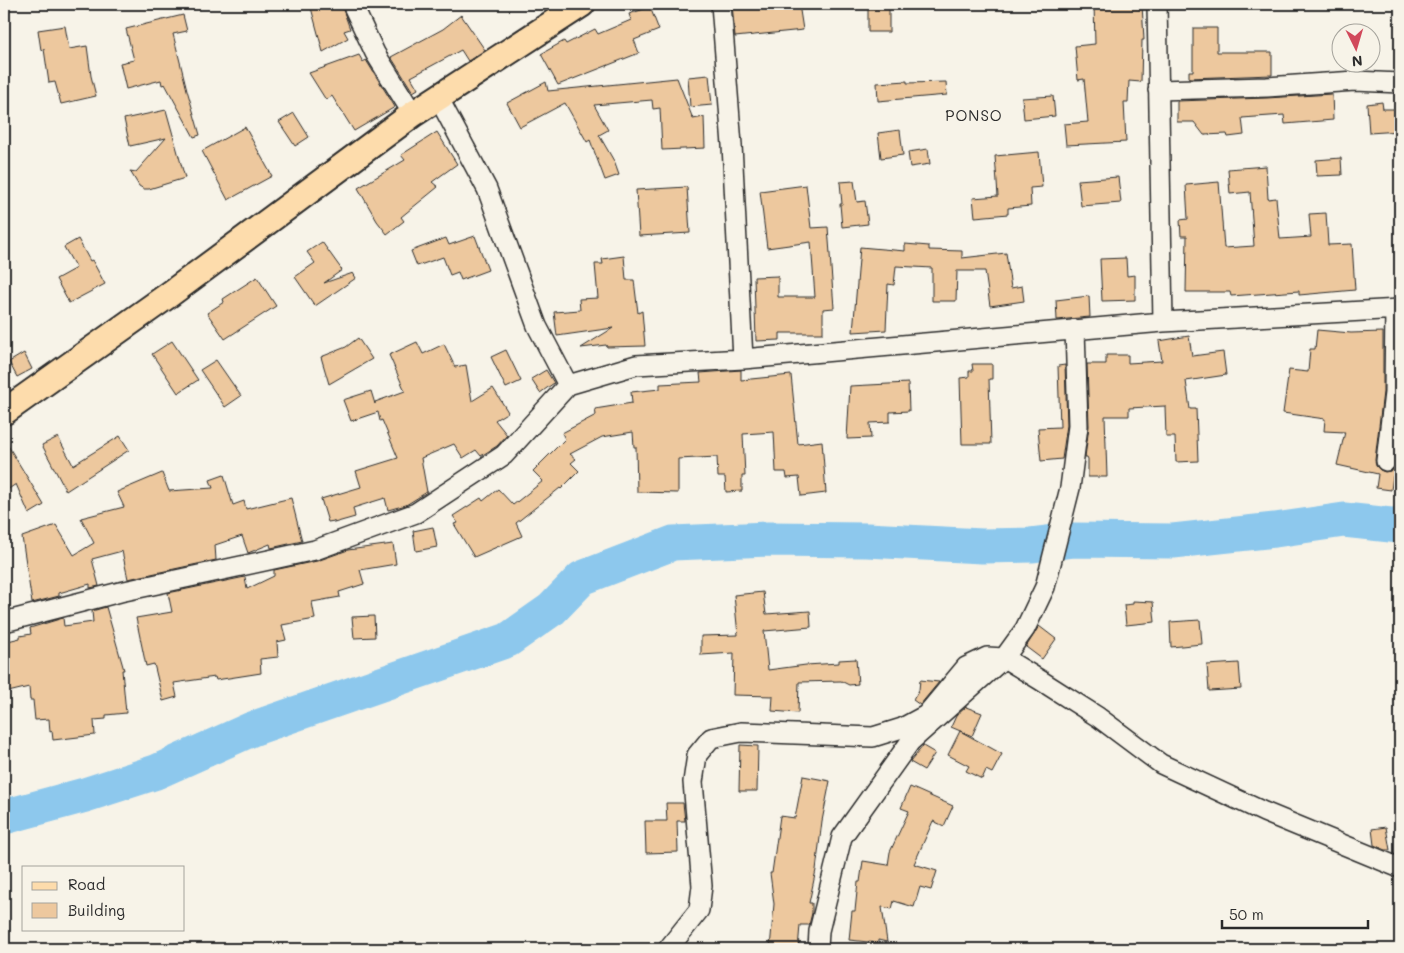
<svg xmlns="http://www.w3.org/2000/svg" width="1404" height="953" font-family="Mali,sans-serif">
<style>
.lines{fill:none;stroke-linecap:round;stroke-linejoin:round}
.river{stroke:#8dc8ed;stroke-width:35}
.building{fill:#edc89e;stroke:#2b2b2b}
.minor-casing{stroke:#2b2b2b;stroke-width:22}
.major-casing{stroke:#2b2b2b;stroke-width:29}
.minor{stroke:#f7f3e8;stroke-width:19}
.major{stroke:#fddcac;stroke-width:25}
.labels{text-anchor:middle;stroke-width:4;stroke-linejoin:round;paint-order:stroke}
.quarter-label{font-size:15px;letter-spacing:1px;fill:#2b2b2b;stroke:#f7f3e8}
</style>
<rect width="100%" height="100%" fill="#f7f3e8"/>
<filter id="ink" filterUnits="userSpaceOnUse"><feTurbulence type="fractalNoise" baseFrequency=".02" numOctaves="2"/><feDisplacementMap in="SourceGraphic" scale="10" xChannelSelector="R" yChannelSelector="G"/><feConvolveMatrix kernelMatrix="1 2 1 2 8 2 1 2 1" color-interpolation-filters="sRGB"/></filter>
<g filter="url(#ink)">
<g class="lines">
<path class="river" d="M4,817l81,-22 71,-23 96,-43 256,-89 44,-31 30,-31 91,-35 95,-4 99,1 115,6 49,-1 42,-5 100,1 102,-11 69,-10 56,6"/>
</g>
<path class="building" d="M310,4h31l9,25 -6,2 4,7 -25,14z
M732,4h67l4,26 -68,7z
M1094,4h48l2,36h-2l-1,42 -12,-1 -1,21h-4l2,40 -60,3 -2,-21 24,-2 -4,-43 -6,1 -3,-34 20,-2z
M650,7l9,23 -25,10 5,13 -81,32 -17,-31 23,-13 2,3 29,-15 3,5 33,-14 -2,-6z
M868,7h21v25h-21z
M183,15l4,16 -14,3 14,56 13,45 -6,2 -29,-53 -3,1 -1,-5 -35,9 -6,-26 14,-3 -8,-31z
M461,15l24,35 -17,11 -7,-11 -50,27 7,12 -5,3 -22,-35 52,-28z
M65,26l4,23 18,-3 4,30 5,20 -35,8 -6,-22 -6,1 -5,-34 -3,1 -3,-20z
M1193,28h24v24h55v23l-83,3v-7h4z
M359,55l4,7 3,-2 29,47 -41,24 -22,-35 -6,4 -17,-27z
M709,75l3,30 -22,2 -2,-30z
M677,78l16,41 11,-2 1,31 -43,2 -2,-42 -7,1 -1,-9 -58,5 14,25 -9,5 15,26 5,14 -14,5 -15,-40 -3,2 -22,-39 -45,24 -13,-24 39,-21 2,9z
M907,81v2l39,-1 1,13 -69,6 -1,-18z
M1332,94l1,26 -48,4 -1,-9 -42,3 2,17 -16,2 -1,-3 -23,1 -10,-13h-17v-21l90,-3z
M1053,96l2,20 -31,3 -2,-21z
M1382,102l1,7h17v22l-31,2 -2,-29z
M166,110l19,68 -36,11h-5l-5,-3 -9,-15 6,1 30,-34 -36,8 -6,-27z
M294,113l15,24 -14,9 -16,-24z
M245,127l27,49 -44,24 -26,-49z
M900,130l3,25 -22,3 -3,-25z
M437,132l20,32 -25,18 6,5 -37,30 3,4 -17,13 -10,-13 -19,-33 47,-28 -4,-5z
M928,149l2,15 -20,3 -2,-15z
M1039,152l3,35 -12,1 1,18 -23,2v6l-33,3 -2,-19 25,-2 -3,-40z
M1341,158l1,17 -25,1 -1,-16z
M1266,166l2,33 8,-1 4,41 31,-2 -2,-23 17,-1 2,32 24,-1 3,46 -56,5v-4l-68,5 -1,-4h-44l1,-56h-6l-1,-16 8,-1 -2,-34 33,-3 5,66 30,-2 -4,-54 -20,2 -2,-25z
M1118,177l3,26 -40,3 -3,-26z
M854,181l3,21 8,-1 3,23 -26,3 -2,-23h2l-2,-22z
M806,185l5,43 17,-1 6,81 -11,1v24h-43v7l-24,1 -2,-64 24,-1v21h37l-4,-55 -44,6 -7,-57z
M687,187l3,46 -51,3 -3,-46z
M475,236l13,34 -27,10 -3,-8 -8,3 -7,-18 -26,9 -6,-15 35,-13 3,7z
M78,239l12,22 2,-1 13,24 -36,19 -13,-24 20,-11 -12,-21z
M322,242l20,28 -18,13 29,-10 3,5 -41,28 -20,-29 20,-14 -8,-11z
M905,244l24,2v4l33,1v7l44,-5 5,35 11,-2 2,15 -34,5 -5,-35h-28l-1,30h-24v-33l-36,-2 -2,19 -6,-1 -2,46 -33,2 7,-85 45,4z
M624,256l2,24h8l4,33 4,-2 3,35 -38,1 -1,-2 -25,3 32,-20 -56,8 -3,-24 26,-2 -1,-11 19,-1 -3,-34h8l-1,-5z
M1126,258l1,18 8,-1v25l-33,1 -2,-42z
M257,277l19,29 -51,33 -18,-26 17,-11 -1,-3z
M1089,296l1,21 -33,3 -1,-20z
M1317,330l34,3 32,-1v60l-8,68 1,6 4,4 5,2 5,-1 5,-3 2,-6 3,-26v41l-7,-1 -2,14 -15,-2 2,-14 -41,-9 8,-33 -21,-1 1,-12 -42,-6 6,-43 19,2 2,-23h5z
M1189,336l3,20 31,-4 3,23 -40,6 4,28h6l2,52 -22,1 -1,-25h-9l-1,-31 -36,2v8h-24l2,61h-19v-18l-1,-2h-2l4,-31 -2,-62h19v-9h22v8l34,-2 -3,-20z
M358,338l14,21 -43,25 -8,-27 25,-10z
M172,341l26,39 -20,13 -26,-39z
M417,342l6,12 21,-10 11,23 11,-2 6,36 21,-13 15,24 -13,8 12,15 -10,11 -16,10 -5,-6 -13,8 -9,-14 -33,14 6,34 -21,13 -18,5 -3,-12 -32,10 2,9 -21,6v-2l-6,1 -7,-23 40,-12 -5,-16 42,-13 -16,-38 -2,1 -2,-9 -27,9 -8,-21 28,-9 4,13v-2l30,-11 -16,-36z
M506,350l15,31 -15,7 -15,-31z
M24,353l8,16 -15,8 -8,-15z
M216,360l25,36 -16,11 -25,-37z
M972,364h20v15h-3l2,65h-29l-2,-66 9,-1v-6h4z
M1065,365l2,60 -5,34 -21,2 -3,-33 22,-1 -2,-61z
M546,370l8,13 -14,10 -9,-14z
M741,370v10l50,-5 7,69 24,-3 4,52 -25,3 -2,-19 -12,1 -1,-6h-10l-2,-40 -31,2 2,42h-3v15l-16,1 -1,-15h-7l-1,-20 -39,2v34l-41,-1 -1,-45h-2l-1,-15 -31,5 -32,17 6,5 -5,4 8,8 -18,18 -1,-1 -44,35 6,13 -48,21 -20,-33 4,-1 -5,-7 28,-18 2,3 15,-12 15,16 30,-24 -10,-10 32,-32 -3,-6 34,-18 -1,-6 37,-6 -1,-11 29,-3v-5l41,-2 -1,-9z
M908,383l1,28 -19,1v10l-20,1 1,15 -24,1 3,-53z
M120,436l9,14 -63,41 -24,-46 16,-8 15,28z
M4,439l40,66 -15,9 -13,-30 -12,8z
M162,473l7,18 44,-3 -3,-8 14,-5 9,30 11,-4 2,8 45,-11 11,43 -31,7 -1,-4 -22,9 -6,-17 -27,9 1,15 -88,19 -6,-28 -30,8 7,27 -9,2v-4l-31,9v3l-27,7 -10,-66 34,-12 18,30 20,-12 -13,-25 43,-11 -7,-15z
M433,527l4,20 -21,4 -3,-20z
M393,544l3,20 -36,6 4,14 -25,8 1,5 -28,5 3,17 -33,6 4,15 -9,2 1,15 -18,2 1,14 -45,7 -1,-3 -41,6 3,14 -14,4 -9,-37 -8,2 -10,-48 36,-6 -4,-19 77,-16 2,12 27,-13v-6l43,-9 31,-11z
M763,592l3,22 44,-3 1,16 -47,4 4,39 38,-5 33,-2v-3l17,-1 2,25 -9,1 -8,-4 -42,1 -1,31 -26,-2 1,-15 -40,-1 1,-42 -33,2v-19l37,-1 -4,-40z
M1133,601l20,1 2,20 -29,3 -2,-20 9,-1z
M106,607l18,63h-2l4,43 -20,2v4l-12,1 1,15 -42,5 -1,-9 -2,1 -1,-13 -14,1 -2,-20h-3l-1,-13 -25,6v-51l16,-4v-2l11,-2 -1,-6 33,-10 1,8 29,-4 -1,-11z
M374,616l1,21 -21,1 -2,-21z
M1200,620l2,24 -31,3 -1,-25z
M1039,626l17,13 -14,20 -16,-12z
M1239,663l2,26 -32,2 -2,-26z
M920,680l19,2 -19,23 -7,-5 6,-10z
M966,707l16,6 -10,23 -21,-9 5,-11z
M960,731l42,23 -10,19 -6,-3 -4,9 -16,-8 3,-5 -21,-11z
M740,745l18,1 -1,45h-18z
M923,746l12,7 -11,17 -14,-8z
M803,776l27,5 -8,40 -6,49 -7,33h3v10l-3,12h-9l-2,24 -28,-1 4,-44 -4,-31h2l8,-57 15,2z
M910,787l43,19 -9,20 -11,-5 -19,43 23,7 -6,19 -11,-3 -6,20 -20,-6 -2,8 -10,-2 5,35 -9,-2v3l-29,-3 3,-29h3l3,-29h2l3,-21 25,4 2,-13 19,-41 -8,-3z
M666,803h17l2,18h-8l1,31 -32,1 -1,-32h22z
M1386,827l4,23h-4l-12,-5 -2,-16z"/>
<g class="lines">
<g class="minor-casing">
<path id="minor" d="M352,4l23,49 38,61
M721,4l11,141 11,214
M1157,4l6,318
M1158,90l109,-3 88,-6 45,2
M439,99l48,90 50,137 31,59
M1386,461l8,-68 1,-84
M4,622l116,-30 195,-42 101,-37 88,-58 64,-70 68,-20 107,-6 420,-37 237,-13
M668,949l31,-39 3,-24 -9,-104 4,-27 14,-17 30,-6 132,5 29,-9 24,-13 40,-48 21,-10 17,1 36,22 58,37 63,47 103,48 136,56
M818,949l1,-18 23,-94 68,-95 94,-84 21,-29 20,-42 25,-99 8,-62 -3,-97"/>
</g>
<g class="major-casing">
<path id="major" d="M4,412l166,-118 243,-180 169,-110"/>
</g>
<use href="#minor" class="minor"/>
<use href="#major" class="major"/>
</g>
</g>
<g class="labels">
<g class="quarter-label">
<text x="974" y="121">PONSO</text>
</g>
</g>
<rect width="1404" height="953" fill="none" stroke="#f7f3e8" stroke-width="20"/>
<rect x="10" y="10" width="1384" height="933" fill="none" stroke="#2b2b2b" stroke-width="2" filter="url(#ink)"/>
<rect x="22" y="866" width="162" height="65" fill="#f7f3e8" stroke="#a5a39c"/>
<rect x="32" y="882" width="25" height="8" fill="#fddcac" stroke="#a5a39c"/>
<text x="68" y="890" font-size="15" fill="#2b2b2b">Road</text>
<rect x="32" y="903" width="25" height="15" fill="#edc89e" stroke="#a5a39c"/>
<text x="68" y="916" font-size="15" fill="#2b2b2b">Building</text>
<g transform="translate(1356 48) rotate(175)"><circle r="24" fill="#f7f3e8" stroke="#a5a39c"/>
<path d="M0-4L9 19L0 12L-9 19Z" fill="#d1495b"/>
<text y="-8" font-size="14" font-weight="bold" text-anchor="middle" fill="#2b2b2b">N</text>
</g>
<path d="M1222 920v8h146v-8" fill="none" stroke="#2b2b2b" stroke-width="2.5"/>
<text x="1229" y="920" font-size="15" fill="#2b2b2b" stroke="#f7f3e8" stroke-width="4" paint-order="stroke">50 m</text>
</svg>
